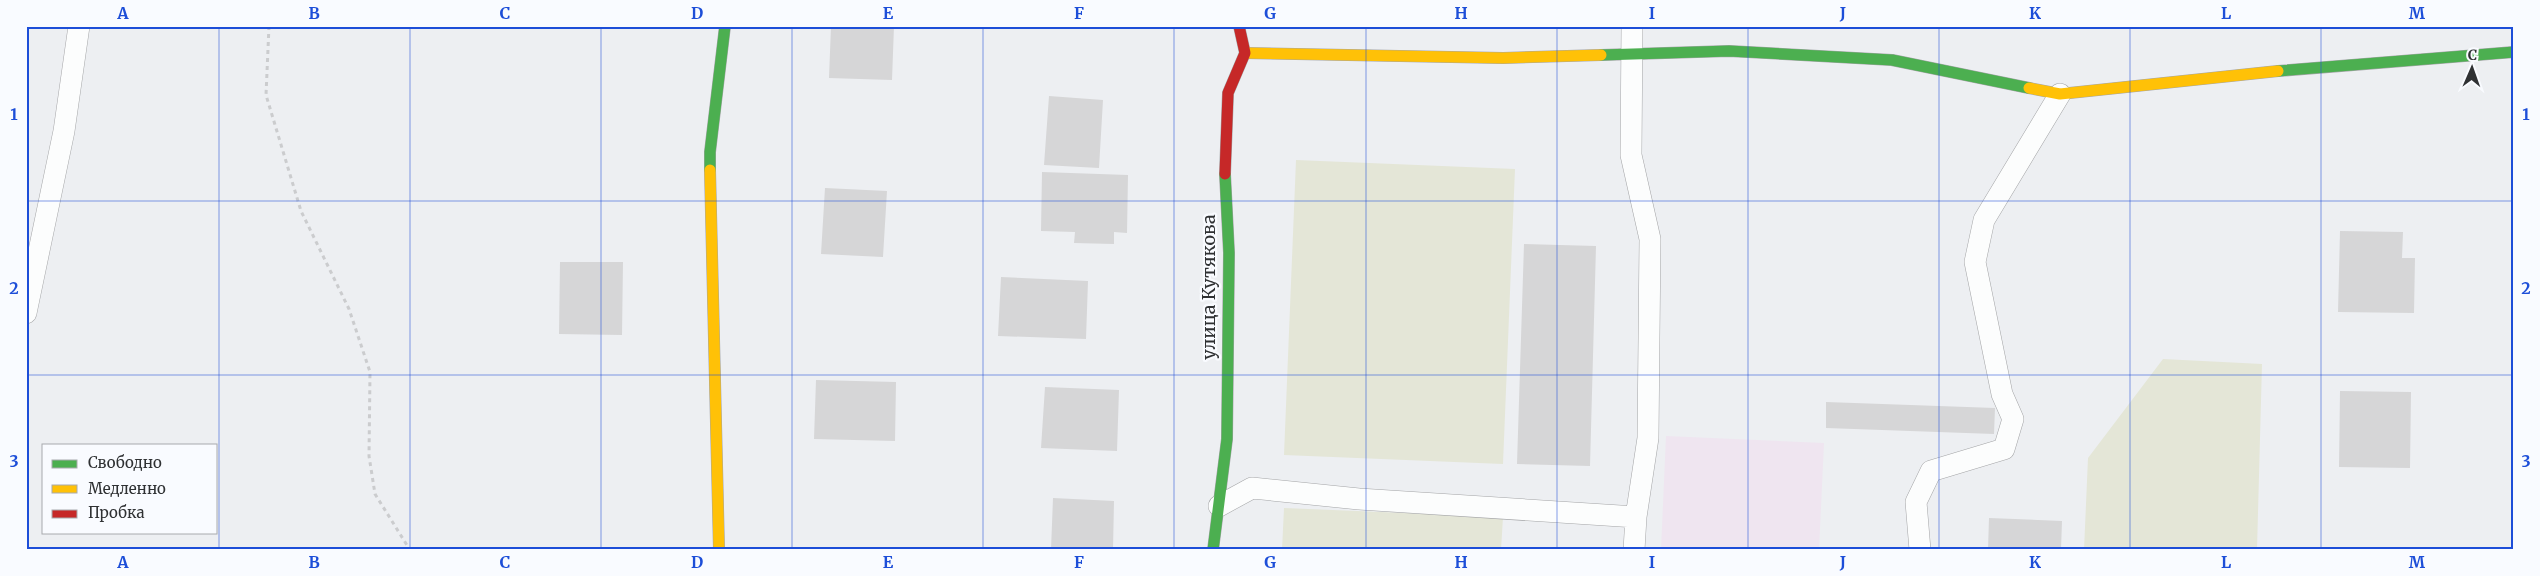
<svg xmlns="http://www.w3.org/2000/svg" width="2540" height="576" font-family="Merriweather,serif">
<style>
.industrial{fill:#efe5f0}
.green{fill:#e4e6d7}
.building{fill:#d6d6d7}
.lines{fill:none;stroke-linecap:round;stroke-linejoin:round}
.lane-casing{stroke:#a4a5a7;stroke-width:22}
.fast-casing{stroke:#a4a5a7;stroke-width:12}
.slow-casing{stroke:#a4a5a7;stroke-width:12}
.jam-casing{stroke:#a4a5a7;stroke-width:12}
.path{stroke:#cbccce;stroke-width:3;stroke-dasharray:4 4;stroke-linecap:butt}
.lane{stroke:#fcfdfd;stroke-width:21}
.fast{stroke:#4caf50;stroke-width:11}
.slow{stroke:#ffc107;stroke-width:11}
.jam{stroke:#c62828;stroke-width:11}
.grid{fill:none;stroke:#1d4ed8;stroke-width:1;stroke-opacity:0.55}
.labels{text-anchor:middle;stroke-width:4.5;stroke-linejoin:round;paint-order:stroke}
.street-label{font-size:18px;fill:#2f3133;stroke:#f9fbff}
.neatline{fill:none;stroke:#1d4ed8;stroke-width:2}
.grid-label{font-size:16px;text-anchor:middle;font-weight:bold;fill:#1d4ed8}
</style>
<rect width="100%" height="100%" fill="#edeff2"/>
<path class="industrial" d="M1666,436l158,7 -5,107h-158z"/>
<path class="green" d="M1296,160l219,9 -12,295 -219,-9z
M2163,359l99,5 -5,186h-173l4,-92z
M1284,508l219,9 -2,33h-219z"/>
<path class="building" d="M831,26h63l-2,54 -63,-2z
M1049,96l54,4 -4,68 -55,-3z
M1042,172l86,3 -1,58 -13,-1v12l-40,-1 1,-11 -34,-1z
M825,188l62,3 -4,66 -62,-3z
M2340,231l63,1 -1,26h13l-1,55 -76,-1z
M1524,244l72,2 -6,220 -73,-2z
M560,262h63l-1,73 -63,-1z
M1001,277l87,4 -2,58 -88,-3z
M816,380l80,2 -1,59 -81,-2z
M1045,387l74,3 -2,61 -76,-3z
M2340,391l71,1 -1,76 -71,-1z
M1826,402l169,6 -1,26 -168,-6z
M1053,498l61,3 -1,49h-62z
M1989,518l73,3 -1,29h-73z"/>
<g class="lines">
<g class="lane-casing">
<path id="lane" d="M1632,26l-1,129 19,84 -2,199 -12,79 -2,33
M26,313l38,-182 15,-105
M1219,506l33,-18 107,11 277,18
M1920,550l-4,-48 15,-31 73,-22 9,-30 -11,-25 -27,-132 9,-42 76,-126"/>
</g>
<g class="fast-casing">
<path id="fast" d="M1601,55l128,-4 163,9 137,28
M2278,71l236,-19
M710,170v-18l15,-126
M1213,550l14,-111 2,-186 -4,-79"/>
</g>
<g class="slow-casing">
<path id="slow" d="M1245,53l258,5 98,-3
M2029,88l31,6 218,-23
M710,170l9,380"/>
</g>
<g class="jam-casing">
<path id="jam" d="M1225,174l3,-81 17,-40 -6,-27"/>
</g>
<path class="path" d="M269,26l-3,69 35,116 48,98 21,63 -1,84 6,38 35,56"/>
<use href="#lane" class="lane"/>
<use href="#fast" class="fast"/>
<use href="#slow" class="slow"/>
<use href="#jam" class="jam"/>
</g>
<path class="grid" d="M219,26v524M410,26v524M601,26v524M792,26v524M983,26v524M1174,26v524M1366,26v524M1557,26v524M1748,26v524M1939,26v524M2130,26v524M2321,26v524M26,201h2488M26,375h2488"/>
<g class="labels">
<g class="street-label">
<text transform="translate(1209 287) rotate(-90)" y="6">улица Кутякова</text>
</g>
</g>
<rect width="2540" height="576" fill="none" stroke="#f9fbff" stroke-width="55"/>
<rect x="42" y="444" width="175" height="90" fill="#f9fbff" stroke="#a8aaad"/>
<rect x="52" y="460" width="25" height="8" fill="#4caf50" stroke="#a8aaad"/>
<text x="88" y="468" font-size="15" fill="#2f3133">Свободно</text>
<rect x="52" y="485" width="25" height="8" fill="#ffc107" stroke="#a8aaad"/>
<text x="88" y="494" font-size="15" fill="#2f3133">Медленно</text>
<rect x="52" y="510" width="25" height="8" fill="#c62828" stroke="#a8aaad"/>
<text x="88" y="518" font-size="15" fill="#2f3133">Пробка</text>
<g transform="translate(2472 68) rotate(2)" stroke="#f9fbff" stroke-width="4" paint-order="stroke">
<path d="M0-4L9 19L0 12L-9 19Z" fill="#2f3133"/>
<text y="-8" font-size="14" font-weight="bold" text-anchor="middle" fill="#2f3133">С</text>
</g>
<rect x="28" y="28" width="2484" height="520" class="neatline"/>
<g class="grid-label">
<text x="123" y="19">A</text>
<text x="314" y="19">B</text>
<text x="505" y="19">C</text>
<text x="697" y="19">D</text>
<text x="888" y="19">E</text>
<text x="1079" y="19">F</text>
<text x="1270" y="19">G</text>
<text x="1461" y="19">H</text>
<text x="1652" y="19">I</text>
<text x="1843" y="19">J</text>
<text x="2035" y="19">K</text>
<text x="2226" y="19">L</text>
<text x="2417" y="19">M</text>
<text x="14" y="120">1</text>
<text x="2526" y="120">1</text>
<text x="14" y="294">2</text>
<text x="2526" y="294">2</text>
<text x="14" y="467">3</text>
<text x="2526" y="467">3</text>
<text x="123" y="568">A</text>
<text x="314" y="568">B</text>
<text x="505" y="568">C</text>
<text x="697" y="568">D</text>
<text x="888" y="568">E</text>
<text x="1079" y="568">F</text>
<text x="1270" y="568">G</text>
<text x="1461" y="568">H</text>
<text x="1652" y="568">I</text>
<text x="1843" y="568">J</text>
<text x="2035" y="568">K</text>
<text x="2226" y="568">L</text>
<text x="2417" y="568">M</text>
</g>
</svg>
